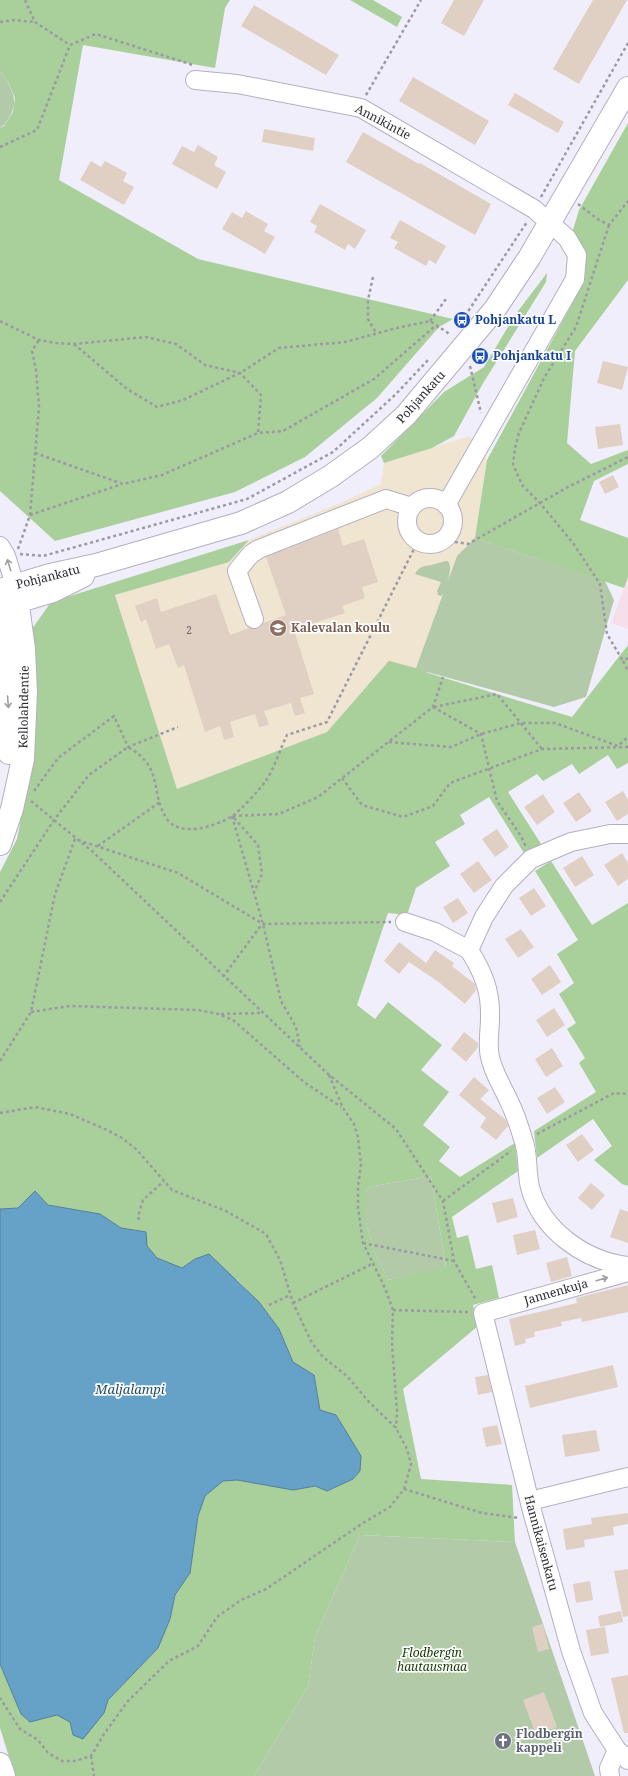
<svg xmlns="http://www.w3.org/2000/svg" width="628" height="1776" font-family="'Noto Serif',serif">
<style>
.commercial{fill:#f6dfeb}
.education{fill:#efe5d0}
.green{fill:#b2caa8}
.forest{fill:#a9cf9b;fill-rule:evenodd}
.water{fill:#66a2c7;stroke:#557e9a}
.building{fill:#e0d0c3}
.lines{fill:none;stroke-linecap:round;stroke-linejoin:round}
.minor-casing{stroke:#b4afc0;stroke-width:20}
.major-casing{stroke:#b4afc0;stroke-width:24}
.highway-casing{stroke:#b4afc0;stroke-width:24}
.path{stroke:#9c99a4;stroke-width:2.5;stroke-dasharray:3 3;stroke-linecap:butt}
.minor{stroke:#fff;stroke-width:18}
.major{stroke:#fff;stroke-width:22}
.highway{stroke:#fff;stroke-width:22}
.oneway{stroke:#a0a0a3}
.labels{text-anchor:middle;stroke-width:3.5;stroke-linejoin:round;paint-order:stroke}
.number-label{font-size:10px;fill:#5a5456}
.street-label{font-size:12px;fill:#2d2b32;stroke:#fdfdfd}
.transit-label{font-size:12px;font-weight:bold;fill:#164399;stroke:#fdfdfd;text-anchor:start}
.education-label{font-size:12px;font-weight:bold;fill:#785e54;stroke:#fdfdfd;text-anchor:start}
.park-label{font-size:12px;font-style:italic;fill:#153802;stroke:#fdfdfd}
.worship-label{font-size:12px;font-weight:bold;fill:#5b616d;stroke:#fdfdfd;text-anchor:start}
.water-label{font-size:13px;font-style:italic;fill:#1f4d68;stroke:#fdfdfd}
</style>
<rect width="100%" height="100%" fill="#f1eefc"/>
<path class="commercial" d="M628,577v52l-17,-6z"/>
<path class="education" d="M469,436l18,24 -12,78 -18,18 -41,113 -27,-8 -62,71 -150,57 -62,-194 114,-33 20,-22 96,-39 36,-17 3,-21z"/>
<path class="green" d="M0,71c10,14 20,29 10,45 -3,5 -5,9 -10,12z
M475,538l130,43 9,19 -28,97 -32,10 -127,-35 -190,608 -42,-21 -5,3 178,-577 21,-24 27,7 27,-74 -2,2 -3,-1 -1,-4 4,-9 -26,-8c6,-10 10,-7 20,-10 5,-1 8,-3 13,-3 4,6 1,14 0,20l9,-25z
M431,1176l15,92 -58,12 -15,-31 -7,-27v-31l3,-4z
M360,1535l155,7 80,234h-341l54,-90 7,-49z"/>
<path class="forest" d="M0,0h230l-5,8 -10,60 -132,-23 -24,135 139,79 255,60 -14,8 -62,71 -72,59 -70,35 -180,49 -55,-50v-363l4,-2 9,-14 2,-14 -6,-14 -9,-13z
M350,0h23l29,17 -5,10z
M628,123v157l-53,71 -8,92 24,21 37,-14v14l-34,17 -14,39 48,18v39l-4,11 -149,-50 12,-78 98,-180 1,-26 -13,-24 6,-20z
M547,273l-1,9 -64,103 -28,51 -22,12 -48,15 -3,-7 63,-64 40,-25 31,-52z
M249,540l-20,22 -114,33 62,194 150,-57 62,-71 183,56 56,-72v118l-11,6 -9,-14 -29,19 -7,-10 -29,17 -6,-7 -29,18 35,55 -16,11 -38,-61 -29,18 5,9 -30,18 15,24 -34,22 -9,27 -19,-2 -31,92 18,14 13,-17 54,43 -21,25 28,22 -26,33 27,22 -11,14 21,16 55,-34 3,28 -66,46 5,21 11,-3 8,34 16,-4 7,33 -26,7 5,21 -75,63 18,90 91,6 3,57 -155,-7 -45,102 -7,49 -54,90h-239l-15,-48v-64l21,50 9,8 27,-8 13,8 34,-9 4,-13 50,-52 12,-29 5,-24 15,-22 8,-57 7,-20 18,-15 14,-1 56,10 22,-4 12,5 26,-12 7,-8 -40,-60 -6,-36 -21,-13 -14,-33 -20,-27 -22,-22 -42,-21 -13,9 -25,-10 -11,-12 -1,-14 -24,-4 -21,-14 -52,-9 -13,-14 -17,17 -18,1v-337l17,-33 13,-66 2,-144 19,-27zM431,1176l15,91 -58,13 -15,-31 -7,-27v-31l3,-4z
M551,861l41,64 36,-22v283l-6,-2 -28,-24 18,-14 -19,-27 -56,39 -3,-27 62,-39 -17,-29 6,-5 -18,-29 9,-6 -17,-29 15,-11 -17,-29 21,-14 -43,-69z"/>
<path class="water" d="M35,1191l13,14 52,9 21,14 25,4 1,14 10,12 25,10 13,-9 14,-5 50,48 20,27 14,33 21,13 6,35 16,5 25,41 -1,15 -7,8 -26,12 -12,-5 -22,4 -56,-10 -14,1 -18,15 -7,20 -8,57 -15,22 -5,24 -12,29 -50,52 -4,13 -21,26 -10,-4 -3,-13 -13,-7 -27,7 -9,-8 -21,-50v-455l18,-1z"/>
<path class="building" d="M454,0h30l-20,36 -23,-13z
M593,0h34l-48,84 -26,-15z
M254,5l85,50 -13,20 -85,-49z
M413,77l76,44 -14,24 -76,-44z
M515,93l49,29 -6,11 -50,-28z
M264,129l51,9 -2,13 -51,-9z
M363,132l56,32 1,-1 71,41 -16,31 -129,-73z
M198,145l20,12 -4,8 12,7 -9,17 -45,-25 10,-18 12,6z
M91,161l10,6 4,-6 22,12 -4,8 11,6 -10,18 -44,-25z
M320,204l46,26 -11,19 -7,-5 -3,6 -31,-18 3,-6 -7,-4z
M246,211l22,13 -4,7 11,6 -10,17 -43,-25 10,-17 10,6z
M400,220l46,26 -10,18 -7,-4 -3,6 -32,-18 4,-6 -8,-4z
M603,361l25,6 -6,23 -25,-7z
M620,424l3,21 -25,4 -3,-22z
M613,475l6,12 -14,7 -6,-12z
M338,529l5,17 21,-7 14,43 -16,5 3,11 -23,8 3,7 -51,17 20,64 -14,4 5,15 -10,3 -4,-13 -27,8 5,14 -10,2 -4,-13 -25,8 4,15 -10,3 -4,-14 -15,6 -21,-67 -6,3 -9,-24 -13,5 -10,-30 -5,3 -6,-16 22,-8 4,14 55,-18 14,41 19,-7 9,1 5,-6 23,-8 -20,-58z
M623,791l5,9v14l-11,7 -12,-19z
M579,792l13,19 -16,11 -13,-19z
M543,794l12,18 -18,13 -13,-18z
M497,829l12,18 -14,10 -13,-18z
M622,853l6,10v16l-10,7 -14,-21z
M582,856l12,19 -19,12 -12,-19z
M478,861l14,19 -18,13 -14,-19z
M534,888l12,18 -15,10 -12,-18z
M458,898l10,15 -15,10 -10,-16z
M521,929l13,18 -16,11 -13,-19z
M399,942l27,21 9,-13 19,13 -2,3 23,18 1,6 -11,14 -25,-21 -31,-21 -10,12 -15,-13z
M550,965l11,17 -19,13 -11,-16z
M554,1008l11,17 -18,12 -11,-17z
M464,1032l14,11v4l-12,15 -15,-13z
M552,1048l11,18 -17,11 -11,-18z
M474,1077l15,13 -9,9 26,21 2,6 -12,14 -16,-13 6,-9 -27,-23z
M555,1087l10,15 -18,12 -10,-16z
M582,1134l12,16 -16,12 -12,-17z
M591,1183l14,12 -13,15 -14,-12z
M513,1198l5,19 -21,6 -5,-20z
M620,1209l8,3v31l-18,-6z
M535,1230l5,19 -23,6 -4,-20z
M567,1257l5,19 -21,6 -5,-19z
M628,1285v27l-46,10 -1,-4 -20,4 1,4 -28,6 1,5 -10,2 1,4 -11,3 -6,-27 68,-16 -1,-5z
M613,1365l5,22 -88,21 -5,-22z
M488,1375l4,17 -14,3 -3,-18z
M497,1425l5,19 -16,3 -4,-19z
M596,1430l4,21 -35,6 -3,-22z
M628,1513v11l-15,3 1,8 -30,5 1,7 -19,3 -3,-21 29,-5 -1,-6z
M628,1569v47l-5,1 -9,-46z
M590,1581l3,19 -17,3 -3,-19z
M621,1611l2,11 -23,5 -2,-11z
M543,1624l6,25 -11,3 -6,-25z
M605,1627l4,26 -18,3 -5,-26z
M628,1675v58h-4l-13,-55z
M544,1692l13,35 -21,8 -13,-35z"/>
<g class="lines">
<g class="minor-casing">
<path id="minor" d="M195,80l42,4 124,24 173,101 33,29 10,17 -2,24 -129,226
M407 521a23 23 0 1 1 46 0a23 23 0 1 1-46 0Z
M0,546l6,10 9,29
M254,619l-17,-48 14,-17 8,-5 127,-50 26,8
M405,922l30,10 34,18
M469,950c14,22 22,41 21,68 0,13 -3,27 0,39 3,15 12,29 18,42 6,12 11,26 15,40 6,14 3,32 7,48 11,43 55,74 98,79
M469,950l15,-33 20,-31 27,-27 40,-17 39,-8h18
M628,1272l-145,41 49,198 39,140 22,62 24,37 11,10
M530,1501l98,-24
M610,1776l-1,-8 8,-18"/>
</g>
<g class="major-casing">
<path id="major" d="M0,590l50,-15 46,-10 145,-42 47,-21 43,-26 39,-28 36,-33 89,-106 34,-51 99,-170
M0,600l9,123v30
M3,606l50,-15 30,-15
M0,844l12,-35 11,-50 3,-67 -2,-43 -9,-64"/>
</g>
<g class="highway-casing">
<path id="highway" d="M0,1764l4,12"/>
</g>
<path class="path" d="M25,0l10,22 35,23
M0,22l14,-2 21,2
M366,95l55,-95
M0,147l37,-17 33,-85 26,-11 97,31
M541,197l87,-154
M578,204l21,16 10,5 19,-24
M609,225l-33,102 -32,51 -25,55 -4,15 -2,16 9,21 18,18 33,40 27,41 7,50 16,27
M373,277l-5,23v19l8,14
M465,316l62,-94
M0,321l39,19 17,3 18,1 72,-7 30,7 29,21 35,8 21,22 -3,38
M430,321l16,-22
M74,344l53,45 30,18 26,-7 57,-27 39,-25 66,-6 52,-14 33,-7 21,14
M470,366l11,47
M35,453l88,31 39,-9 96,-42 25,-2 91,-52 60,-52h5
M30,515l92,-31
M443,540l25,4 100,-57 60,-30
M18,549l12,-34 9,-108 -3,-37 -4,-19 7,-11
M20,554l23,2 204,-57 86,-47 63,-58 32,-34
M628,658l-5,3 5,10
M433,707l48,27 16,67 24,35 5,11
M434,707l63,-13 45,55
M389,742l62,5 30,-13 40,-11h34l63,23 10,-9
M342,778l20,27 41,12 30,-11 17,-23 92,-34 86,-2
M34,791l24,-33 56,-42 14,31 50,-20
M31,801l62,51 235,222 68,55 47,72 11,60 22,39
M232,816l31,108 18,77 15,26 4,20
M233,816l46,-2 39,-17 115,-90 10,-30
M234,818l24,27 4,29 -8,18
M98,846l62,-44
M0,902l54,-82 35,-45 39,-28c37,21 21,45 39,72 13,19 48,7 64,-2 7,-4 30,-29 34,-35 9,-12 15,-33 22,-47l40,-13 91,-181
M223,977l39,-53
M31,1012l39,-6 128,4 20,4 15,6 71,62 37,25
M221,1014l41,-1
M0,1061l31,-49 24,-118 20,-55 103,34 85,51 128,-2
M329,1075l14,33 11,16 4,13 3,28 -3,21v22l5,35 22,45 8,22 -1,34 5,67 -1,17
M0,1113l35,-6 35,7 37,16 15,8 14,11 36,41 54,21 40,23 14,26 13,43 19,40 11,14 24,19 22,26 27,26 11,21 4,15 -7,25 -14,18 -27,16 -97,66 -25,11 -24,17 -19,29 -29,15 -41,40 -24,33 -13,22 -16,5h-13l-14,-8 -10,-13 -18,-11 -20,-31
M537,1134l77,-41 14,1
M443,1201l68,-50
M139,1220l-1,-4 5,-16 21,-19
M363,1243l91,18
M293,1303l81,-40
M269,1305l21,-10
M393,1310l75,2
M404,1489l78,24 37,5
M91,1756l3,20"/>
<use href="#minor" class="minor"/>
<use href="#major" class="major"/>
<use href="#highway" class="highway"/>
</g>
<defs><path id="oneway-shaft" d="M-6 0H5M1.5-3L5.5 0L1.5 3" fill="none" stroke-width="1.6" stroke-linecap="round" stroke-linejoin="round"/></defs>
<g class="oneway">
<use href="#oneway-shaft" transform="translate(9 565) rotate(-107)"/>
<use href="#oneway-shaft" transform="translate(8 702) rotate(86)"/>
<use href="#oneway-shaft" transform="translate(602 1279) rotate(-16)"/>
</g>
<defs>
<g id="bus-disc" transform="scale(0.9)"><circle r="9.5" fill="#1a4fb4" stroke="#fdfdfd"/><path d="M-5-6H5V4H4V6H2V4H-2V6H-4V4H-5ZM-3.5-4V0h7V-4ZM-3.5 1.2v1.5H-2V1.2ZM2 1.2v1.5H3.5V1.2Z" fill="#fff"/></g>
<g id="school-disc" transform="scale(0.9)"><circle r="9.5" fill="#8d6e63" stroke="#fdfdfd"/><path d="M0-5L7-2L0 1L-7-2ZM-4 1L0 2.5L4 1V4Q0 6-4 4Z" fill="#fff"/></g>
<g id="church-disc" transform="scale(0.9)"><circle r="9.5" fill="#6b7280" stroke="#fdfdfd"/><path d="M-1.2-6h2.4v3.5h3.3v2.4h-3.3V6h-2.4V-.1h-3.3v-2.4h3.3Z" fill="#fff"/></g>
</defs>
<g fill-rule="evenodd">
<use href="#bus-disc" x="462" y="320"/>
<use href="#bus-disc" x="480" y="356"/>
<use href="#school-disc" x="278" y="628"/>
<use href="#church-disc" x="503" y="1741"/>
</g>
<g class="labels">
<g class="number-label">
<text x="189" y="634">2</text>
</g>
<g class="street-label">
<text transform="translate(383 122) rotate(28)" y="4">Annikintie</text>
<text transform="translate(421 397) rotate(-48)" y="4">Pohjankatu</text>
<text transform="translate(48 577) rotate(-14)" y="4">Pohjankatu</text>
<text transform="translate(24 707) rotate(-89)" y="4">Kellolahdentie</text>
<text transform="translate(556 1292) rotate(-16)" y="4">Jannenkuja</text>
<text transform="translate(541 1543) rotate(75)" y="4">Hannikaisenkatu</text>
</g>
<g class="transit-label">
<text x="475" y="324">Pohjankatu L</text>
<text x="493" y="360">Pohjankatu I</text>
</g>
<g class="education-label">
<text x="291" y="632">Kalevalan koulu</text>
</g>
<g class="park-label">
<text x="432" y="1657">Flodbergin<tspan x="432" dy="14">hautausmaa</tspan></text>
</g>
<g class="worship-label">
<text x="516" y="1738">Flodbergin<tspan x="516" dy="14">kappeli</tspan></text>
</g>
<g class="water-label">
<text x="130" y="1394">Maljalampi</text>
</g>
</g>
</svg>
